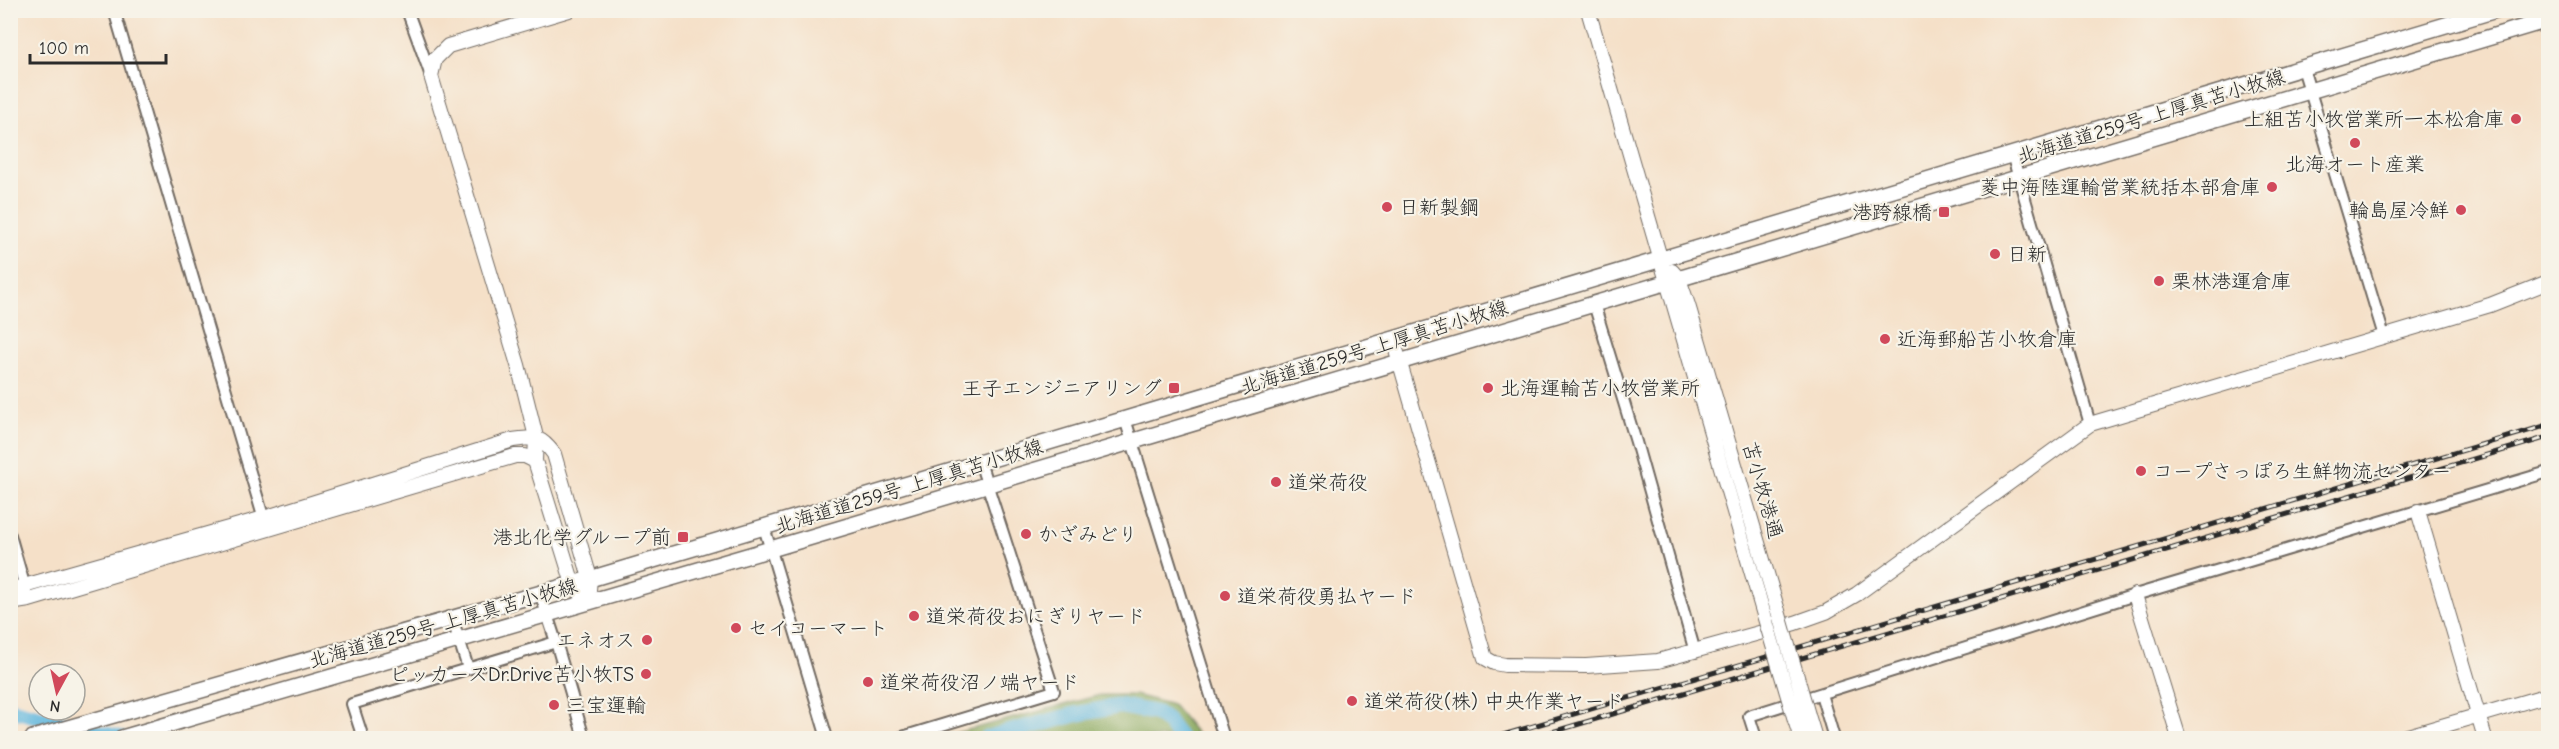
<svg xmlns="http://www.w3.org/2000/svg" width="2559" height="749" font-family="'Comic Neue','Klee One',sans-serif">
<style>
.forest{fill:#85a559;stroke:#586842;stroke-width:1.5}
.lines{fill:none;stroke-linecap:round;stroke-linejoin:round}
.river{stroke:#62b7de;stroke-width:16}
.minor-casing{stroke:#726a62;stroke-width:14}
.tertiary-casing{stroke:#726a62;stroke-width:16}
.secondary-casing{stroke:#726a62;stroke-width:18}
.minor{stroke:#fff;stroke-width:10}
.tertiary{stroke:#fff;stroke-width:14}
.secondary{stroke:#fff;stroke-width:15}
.rail-casing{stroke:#2b2b2b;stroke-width:5}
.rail{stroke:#f7f3e8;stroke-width:3;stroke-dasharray:9;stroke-linecap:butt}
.tertiary-bridge-casing{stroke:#726a62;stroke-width:16;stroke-linecap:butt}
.tertiary-bridge{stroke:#fff;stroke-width:14}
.poi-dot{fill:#d1495b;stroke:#f7f3e8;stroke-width:2}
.labels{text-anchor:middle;stroke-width:4.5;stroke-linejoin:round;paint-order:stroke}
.street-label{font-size:20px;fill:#2b2b2b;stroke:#f7f3e8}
.poi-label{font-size:20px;fill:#2b2b2b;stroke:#f7f3e8;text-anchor:start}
</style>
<rect width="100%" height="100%" fill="#f7f3e8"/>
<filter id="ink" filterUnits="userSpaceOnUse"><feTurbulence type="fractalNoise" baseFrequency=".0167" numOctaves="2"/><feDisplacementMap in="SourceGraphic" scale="12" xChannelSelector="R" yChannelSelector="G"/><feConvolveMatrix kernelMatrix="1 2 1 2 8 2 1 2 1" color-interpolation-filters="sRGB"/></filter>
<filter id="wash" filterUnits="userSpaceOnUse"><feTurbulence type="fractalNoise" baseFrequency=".008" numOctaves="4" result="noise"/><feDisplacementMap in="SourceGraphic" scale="24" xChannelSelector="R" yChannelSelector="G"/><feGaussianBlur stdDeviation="1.35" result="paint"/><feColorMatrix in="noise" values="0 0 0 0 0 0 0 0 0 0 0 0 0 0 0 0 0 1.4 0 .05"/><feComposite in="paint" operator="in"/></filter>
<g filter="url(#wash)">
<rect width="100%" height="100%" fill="#f5e0c8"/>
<path class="forest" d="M1100,695h35l38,10 27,33h-263z"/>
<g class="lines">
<path class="river" d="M10,709l110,29
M987,738l90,-24 43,-8 36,7 11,8 13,17"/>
</g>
</g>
<g filter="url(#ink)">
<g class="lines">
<g class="minor-casing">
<path id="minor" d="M114,10l151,513
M407,10l24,66
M2303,68l81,268
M2012,154l78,270
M1594,304l42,138 59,210
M1125,419l99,319
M764,527l63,211
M10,535l16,56
M540,593l16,49
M452,618l16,50
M1821,694l13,44
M363,738l-11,-34 204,-62 28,96
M899,738l155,-47 -74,-229
M1756,738l-7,-22 386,-121 413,-123"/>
</g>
<g class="tertiary-casing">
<path id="tertiary" d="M569,10l-121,36 -13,13 -4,17 87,289 18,72 -1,24 38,123 15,18
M1588,10l176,605
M1672,271l7,8 9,26 90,306
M1393,339l92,319 9,5 11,2 81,1 72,-5 137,-38 31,-11 31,-18 233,-170 400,-119 58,-23
M2418,511l67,227
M10,590l254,-72 249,-78c22,-3 27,-5 41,14l36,124 -2,24
M2135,595l44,143
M10,603l19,-3 486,-144h10l10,5
M1808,715l7,23
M1795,720l6,18
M2401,738l147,-43"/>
</g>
<g class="secondary-casing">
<path id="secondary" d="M33,738l540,-154 1923,-574
M122,738l649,-189 1777,-529"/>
</g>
<use href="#minor" class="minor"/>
<use href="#tertiary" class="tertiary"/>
<use href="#secondary" class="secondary"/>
<g class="rail-casing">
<path id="rail" d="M1493,738l1055,-313
M1532,738l1016,-301"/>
</g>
<use href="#rail" class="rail"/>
<g class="tertiary-bridge-casing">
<path id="tertiary-bridge" d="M1778,611l30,104
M1764,615l31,105"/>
</g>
<use href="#tertiary-bridge" class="tertiary-bridge"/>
</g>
</g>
<g class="poi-dot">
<circle cx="2516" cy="119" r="6"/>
<circle cx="2355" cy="143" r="6"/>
<circle cx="2272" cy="187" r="6"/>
<circle cx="1387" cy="207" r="6"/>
<circle cx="2461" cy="210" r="6"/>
<rect x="1938" y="206" width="12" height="12" rx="3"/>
<circle cx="1995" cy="254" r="6"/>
<circle cx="2159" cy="281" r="6"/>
<circle cx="1885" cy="339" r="6"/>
<rect x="1168" y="382" width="12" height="12" rx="3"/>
<circle cx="1488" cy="388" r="6"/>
<circle cx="2141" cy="471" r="6"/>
<circle cx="1276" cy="482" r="6"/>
<circle cx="1026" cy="534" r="6"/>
<rect x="677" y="531" width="12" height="12" rx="3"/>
<circle cx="1225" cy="596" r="6"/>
<circle cx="914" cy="616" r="6"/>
<circle cx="736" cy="628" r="6"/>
<circle cx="647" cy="640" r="6"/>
<circle cx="646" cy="674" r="6"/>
<circle cx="868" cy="682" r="6"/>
<circle cx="1352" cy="701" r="6"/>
<circle cx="554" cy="705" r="6"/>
</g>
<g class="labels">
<g class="street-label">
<text transform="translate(2151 116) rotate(-17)" y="7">北海道道259号 上厚真苫小牧線</text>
<text transform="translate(1374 347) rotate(-17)" y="7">北海道道259号 上厚真苫小牧線</text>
<text transform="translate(909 486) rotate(-17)" y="7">北海道道259号 上厚真苫小牧線</text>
<text transform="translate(1763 490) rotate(74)" y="7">苫小牧港通</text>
<text transform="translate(443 623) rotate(-16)" y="7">北海道道259号 上厚真苫小牧線</text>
</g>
<g class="poi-label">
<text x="2504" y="126" text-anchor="end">上組苫小牧営業所一本松倉庫</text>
<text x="2355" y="171" text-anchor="middle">北海オート産業</text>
<text x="2260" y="194" text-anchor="end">菱中海陸運輸営業統括本部倉庫</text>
<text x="1399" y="214">日新製鋼</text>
<text x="2449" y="217" text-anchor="end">輪島屋冷鮮</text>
<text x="1932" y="219" text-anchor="end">港跨線橋</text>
<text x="2007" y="261">日新</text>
<text x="2171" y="288">栗林港運倉庫</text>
<text x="1897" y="346">近海郵船苫小牧倉庫</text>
<text x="1162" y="395" text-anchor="end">王子エンジニアリング</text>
<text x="1500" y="395">北海運輸苫小牧営業所</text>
<text x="2153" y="478">コープさっぽろ生鮮物流センター</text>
<text x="1288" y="489">道栄荷役</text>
<text x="1038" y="541">かざみどり</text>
<text x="671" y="544" text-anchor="end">港北化学グループ前</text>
<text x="1237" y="603">道栄荷役勇払ヤード</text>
<text x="926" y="623">道栄荷役おにぎりヤード</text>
<text x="748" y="635">セイコーマート</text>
<text x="635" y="647" text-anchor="end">エネオス</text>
<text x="634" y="681" text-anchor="end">ピッカーズDr.Drive苫小牧TS</text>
<text x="880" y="689">道栄荷役沼ノ端ヤード</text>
<text x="1364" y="708">道栄荷役(株) 中央作業ヤード</text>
<text x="566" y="712">三宝運輸</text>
</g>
</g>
<rect width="2559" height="749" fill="none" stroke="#f7f3e8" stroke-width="36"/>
<g transform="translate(57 692) rotate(188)"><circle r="28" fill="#f7f3e8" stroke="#a5a39c" stroke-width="1.5"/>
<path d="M0-4.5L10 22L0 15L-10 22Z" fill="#d1495b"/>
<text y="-9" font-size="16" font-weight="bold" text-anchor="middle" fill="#2b2b2b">N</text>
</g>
<path d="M30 54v9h136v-9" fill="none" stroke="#2b2b2b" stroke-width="3"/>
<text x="39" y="54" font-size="18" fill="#2b2b2b" stroke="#f7f3e8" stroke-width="4.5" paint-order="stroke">100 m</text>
</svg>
